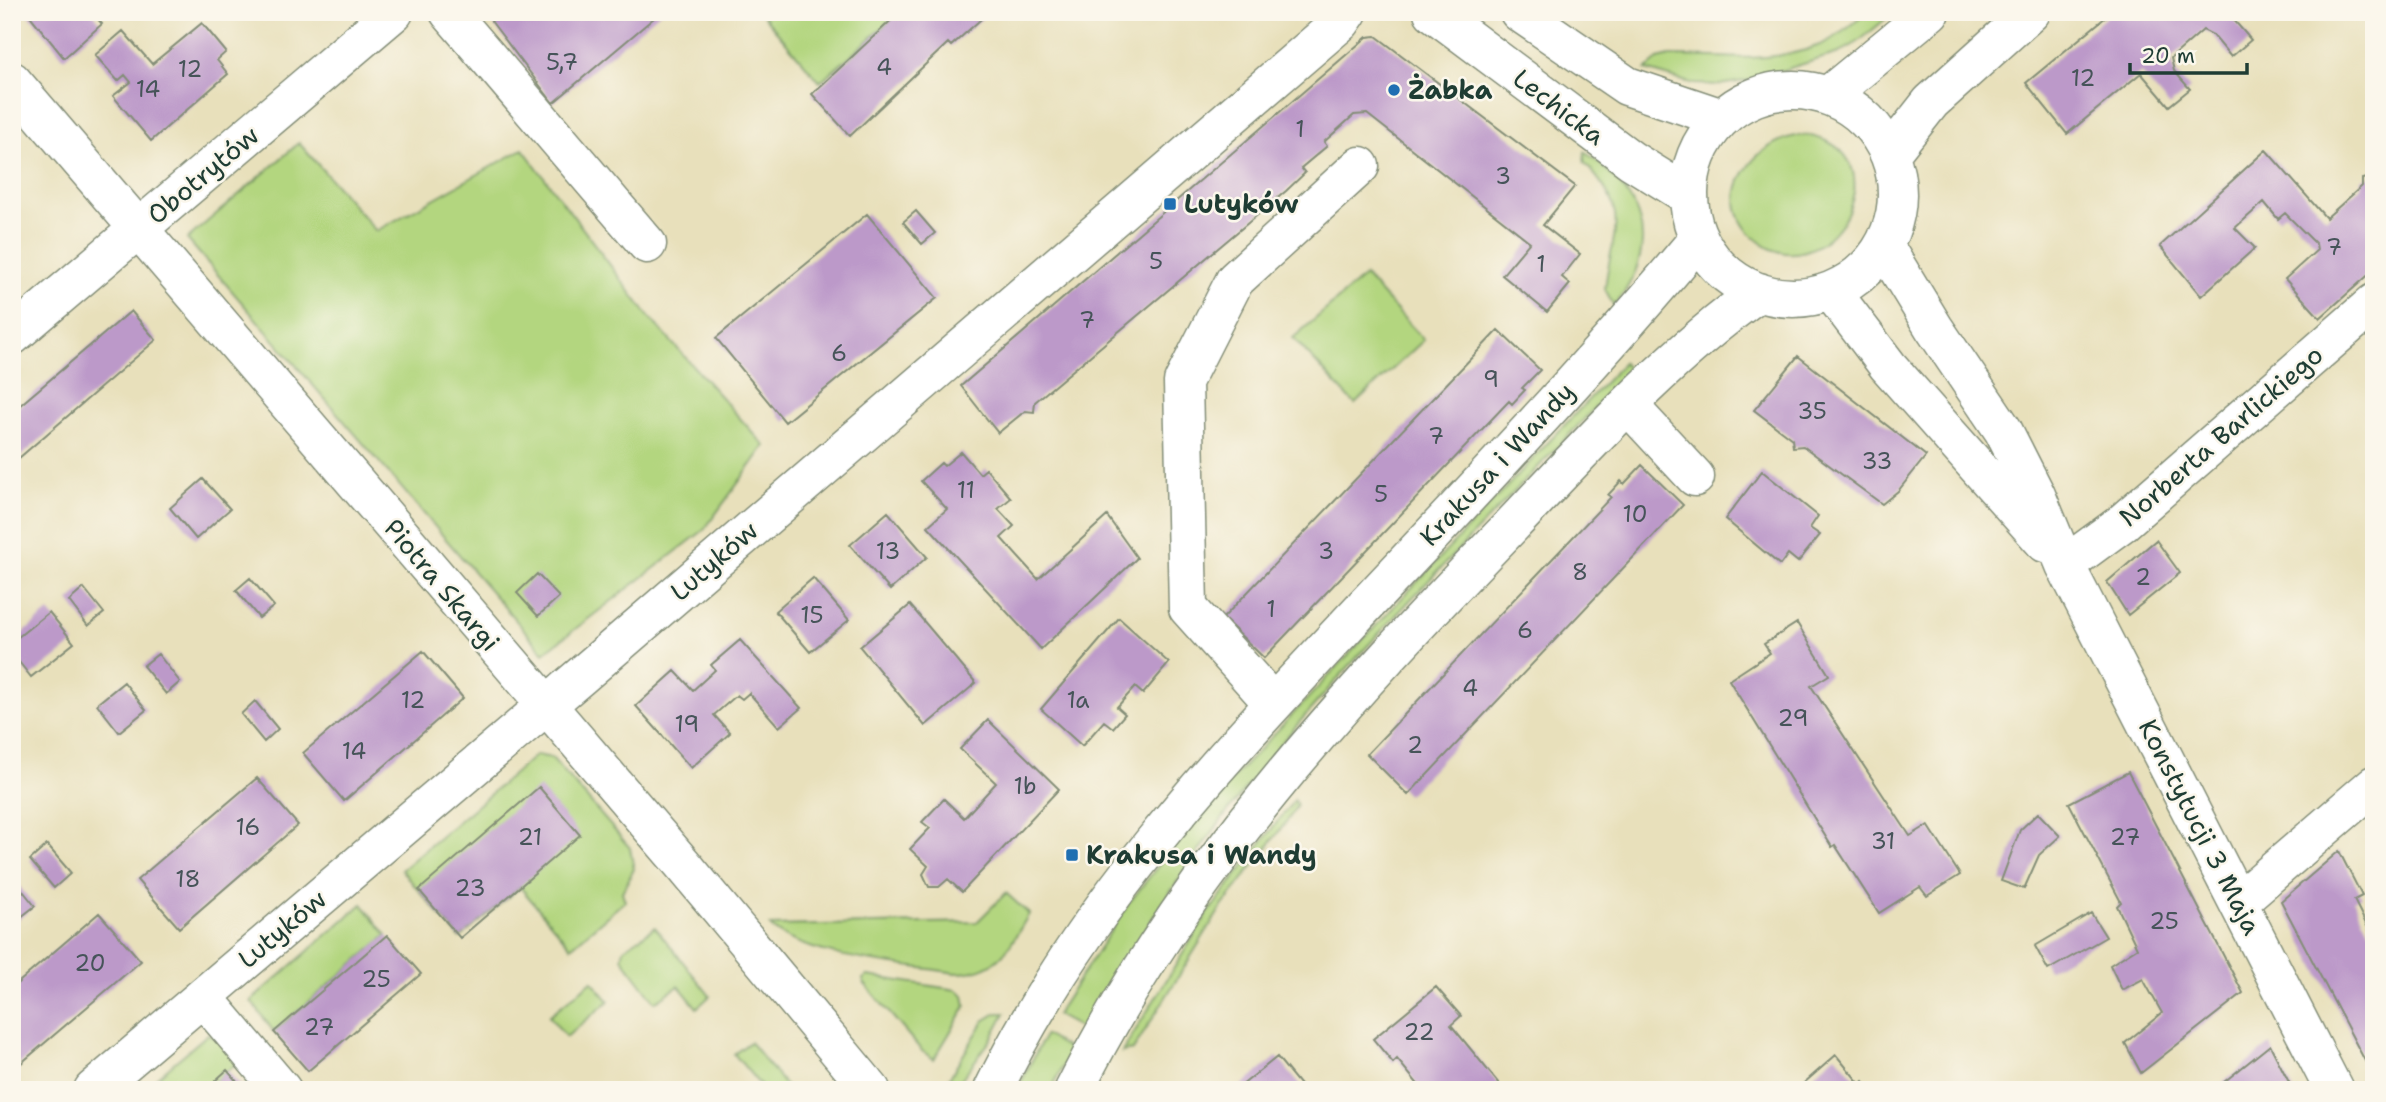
<svg xmlns="http://www.w3.org/2000/svg" width="2386" height="1102" font-family="'Shantell Sans',sans-serif">
<style>
.green{fill:#b3d67f;stroke:#698a5a;stroke-width:2}
.building{fill:#bc99c9}
.lines{fill:none;stroke-linecap:round;stroke-linejoin:round}
.minor-casing{stroke:#848e78;stroke-width:41}
.minor{stroke:#fff;stroke-width:38}
.poi-dot{fill:#1f6fb2;stroke:#fbf7ec;stroke-width:2.5}
.labels{text-anchor:middle;stroke-width:5;stroke-linejoin:round;paint-order:stroke}
.number-label{font-size:23px;fill:#465459}
.poi-label{font-size:26px;font-weight:bold;fill:#1f3d34;stroke:#fbf7ec;text-anchor:start}
.street-label{font-size:26px;fill:#1f3d34;stroke:#fbf7ec}
</style>
<rect width="100%" height="100%" fill="#fbf7ec"/>
<filter id="ink" filterUnits="userSpaceOnUse"><feTurbulence type="fractalNoise" baseFrequency=".0143" numOctaves="2"/><feDisplacementMap in="SourceGraphic" scale="14" xChannelSelector="R" yChannelSelector="G"/><feConvolveMatrix kernelMatrix="1 2 1 2 8 2 1 2 1" color-interpolation-filters="sRGB"/></filter>
<filter id="wash" filterUnits="userSpaceOnUse"><feTurbulence type="fractalNoise" baseFrequency=".00686" numOctaves="4" result="noise"/><feDisplacementMap in="SourceGraphic" scale="28" xChannelSelector="R" yChannelSelector="G"/><feGaussianBlur stdDeviation="1.57" result="paint"/><feColorMatrix in="noise" values="0 0 0 0 0 0 0 0 0 0 0 0 0 0 0 0 0 1.4 0 .05"/><feComposite in="paint" operator="in"/></filter>
<g filter="url(#wash)">
<rect width="100%" height="100%" fill="#e8e0bb"/>
<path class="green" d="M760,12h141l-81,70z
M1867,12h27l-36,30 -19,11 -88,27 -32,5 -25,-1 -48,-14 12,-11 12,-3c47,0 103,8 147,-10 19,-7 35,-21 50,-34z
M1806,135c105,18 17,168 -53,101 -43,-40 4,-100 53,-101z
M299,143l77,88 147,-82 126,168 116,129 -61,84 -160,123 -357,-414z
M1585,152c58,43 79,92 29,154l-9,-17c7,-62 28,-74 -21,-127z
M1365,276l59,64 -69,64 -62,-66z
M1623,363l10,10 -41,38c-103,108 -210,214 -307,328 -76,91 -141,189 -203,290l-26,-14 73,-112 69,-88z
M536,755l16,3 78,90 4,21 -12,23 3,9 -54,46 -51,-60 -60,51 -59,-68z
M1294,800l3,5 -7,12 -69,91 -88,142 -11,2 86,-139z
M1006,893l23,21c-21,35 -29,58 -73,59 -46,-8 -154,-15 -186,-47l207,-4z
M362,904l25,31 -113,97 -23,-31z
M655,927l55,69 -13,12 -18,-22 -24,16 -33,-44 2,-9z
M868,976l89,14 7,5 2,11 -32,53 -12,-8 -58,-68 -1,-4z
M592,981l17,20 -43,36 -17,-21z
M997,1013h8l-15,28 -37,49h-11l42,-69z
M208,1034l15,7 18,18 -36,31h-63z
M1045,1035l26,15 -20,40h-34z
M750,1042l39,48h-25l-30,-36z"/>
<g id="blocks">
<path class="building" d="M27,12h65l10,12 -38,34z
M501,12h160l-108,91 -62,-82z
M900,12h89l-38,34 -3,-3 -98,93 -38,-42z
M2112,12h115l24,28 -20,17 -18,-22 -10,-5 -32,28 3,13 16,18 -21,17 -28,-33 -74,61 -41,-51z
M202,23l24,29 -9,8 11,14 -77,67 -38,-45 18,-14 -6,-7 -7,6 -23,-26 28,-24 29,33z
M1376,36l199,150 -32,39 37,29 -18,23 8,7 -23,28 -45,-37 28,-33 -163,-128 -13,1 -30,27 3,4 -26,22 4,5 -19,18 -251,211 -1,10 -9,-1 -27,22 -37,-47 406,-349z
M2266,150l60,68 36,-32v-7l12,-3v94l-54,48 -35,-39 32,-29 -1,-6 -31,-31 -7,6 -14,-17 -29,26 20,20 -54,48 -41,-50z
M916,211l19,22 -13,11 -19,-22z
M867,214l70,84 -152,124 -69,-84z
M131,311l25,29 -144,124v-52z
M1498,330l42,40 -18,18 3,2 -13,14 -3,-3 -245,257 -41,-40z
M1798,356l128,100 -28,35 -16,13 -79,-58 -10,1 -1,-8 -38,-29z
M961,452l19,22 6,-5 25,29 -13,11 16,17 -13,12 37,41 69,-63 30,42 -96,91 -113,-123 19,-17 -26,-28 20,-18 3,3z
M1642,465l41,40 -275,290 -41,-41 244,-257 -3,-2 13,-14 3,3z
M1762,471l56,45 -8,12 10,7 -22,27 -10,-8 -8,11 -55,-46z
M203,479l27,30 -34,30 -26,-31z
M888,512l39,45 -37,33 -40,-45z
M2156,540l24,33 -52,42 -21,-33z
M537,574l22,23 -21,19 -21,-23z
M250,578l24,28 -15,12 -23,-28z
M813,578l36,42 -39,32 -35,-41z
M84,588l20,25 -16,13 -19,-25z
M910,605l66,78 -51,43 -65,-79z
M49,612l25,31 -43,34 -19,-24v-11z
M1119,618l50,45 -26,31 -8,-7 -18,20 8,7 -12,14 -9,-7 -22,25 -41,-37z
M1797,623l32,52 -18,11 99,150 18,-11 32,50 -33,21 -7,-9 -41,26 -44,-68 -3,2 -103,-167 41,-27 -6,-9z
M740,640l61,68 -22,19 -30,-34 -7,6 -5,-4 -23,20 16,18 -39,35 -55,-62 39,-35 18,19 22,-20 -4,-5z
M423,651l40,47 -119,103 -41,-48z
M158,654l22,28 -14,12 -23,-28z
M124,682l22,28 -27,22 -22,-28z
M255,701l23,28 -14,13 -23,-28z
M988,720l71,69 -97,103 -14,-13 -9,8h-10l-6,-13 5,-8 -18,-17 20,-21 -8,-6 22,-23 20,19 32,-35 -36,-34z
M2128,772l115,221 -102,80 -16,-30 37,-30 -19,-34 -21,11 -12,-25 27,-17 -20,-42 4,-4 -52,-99z
M257,778l41,47 -119,103 -42,-48z
M539,787l41,48 -120,103 -41,-48z
M2038,813l22,23 -21,19 -15,34 -23,-8 19,-51z
M47,845l24,28 -17,15 -24,-28z
M2339,851l23,45 -8,4 16,32 4,-2v148l-93,-177z
M12,877l23,29 -19,15 -4,-4z
M99,913l42,48 -121,103 -8,-9v-67z
M2091,913l15,24 -58,33 -13,-24z
M387,935l34,39 -113,97 -34,-39z
M1436,987l25,29 -10,9 53,65h-85l2,-2 -24,-29 -4,4 -20,-24z
M2270,1045l23,45h-79z
M1836,1055l24,29 3,-3 7,9h-74z
M1277,1057l27,33h-68z
M227,1070l17,20h-39z"/>
</g>
</g>
<g filter="url(#ink)">
<use href="#blocks" fill-opacity="0" stroke="#848e78" stroke-width="2"/>
<g class="lines">
<g class="minor-casing">
<path id="minor" d="M449,12l198,232
M1433,12l198,148 58,36
M1519,12l108,74 95,32
M12,81l674,787 185,222
M1689 194a104 104 0 1 1 208 0a104 104 0 1 1-208 0Z
M1829,95l101,-83
M1890,154l41,-52 100,-90
M1884,246l50,82 69,102 33,65 29,70 269,525
M1831,291l57,75 157,177
M12,336l382,-324
M1628,405l67,72
M2065,565l56,-41 253,-221
M1273,703l-85,-95 -5,-226 52,-102 125,-114
M2239,901l135,-116
M203,997l79,93
M93,1090l488,-414 760,-654 7,-10
M993,1090c87,-180 218,-320 353,-464 120,-128 241,-254 353,-388
M1074,1090c107,-216 272,-393 438,-565 77,-81 155,-168 247,-233"/>
</g>
<use href="#minor" class="minor"/>
</g>
</g>
<g class="poi-dot">
<circle cx="1394" cy="90" r="7"/>
<rect x="1163" y="197" width="14" height="14" rx="3.5"/>
<rect x="1065" y="848" width="14" height="14" rx="3.5"/>
</g>
<g class="labels">
<g class="number-label">
<text x="562" y="70">5,7</text>
<text x="884" y="75">4</text>
<text x="190" y="77">12</text>
<text x="2083" y="86">12</text>
<text x="148" y="97">14</text>
<text x="1300" y="137">1</text>
<text x="1503" y="184">3</text>
<text x="2334" y="255">7</text>
<text x="1156" y="269">5</text>
<text x="1541" y="272">1</text>
<text x="1087" y="328">7</text>
<text x="839" y="361">6</text>
<text x="1491" y="387">9</text>
<text x="1812" y="419">35</text>
<text x="1436" y="444">7</text>
<text x="1877" y="469">33</text>
<text x="966" y="498">11</text>
<text x="1381" y="502">5</text>
<text x="1635" y="522">10</text>
<text x="888" y="559">13</text>
<text x="1326" y="559">3</text>
<text x="1580" y="580">8</text>
<text x="2143" y="585">2</text>
<text x="1271" y="617">1</text>
<text x="812" y="623">15</text>
<text x="1525" y="638">6</text>
<text x="1470" y="696">4</text>
<text x="413" y="708">12</text>
<text x="1078" y="708">1a</text>
<text x="1793" y="726">29</text>
<text x="687" y="732">19</text>
<text x="1415" y="753">2</text>
<text x="354" y="759">14</text>
<text x="1025" y="794">1b</text>
<text x="248" y="835">16</text>
<text x="530" y="845">21</text>
<text x="2125" y="845">27</text>
<text x="1883" y="849">31</text>
<text x="188" y="887">18</text>
<text x="470" y="896">23</text>
<text x="2164" y="929">25</text>
<text x="90" y="971">20</text>
<text x="376" y="987">25</text>
<text x="319" y="1035">27</text>
<text x="1419" y="1040">22</text>
</g>
<g class="poi-label">
<text x="1408" y="99">Żabka</text>
<text x="1184" y="213">Lutyków</text>
<text x="1086" y="864">Krakusa i Wandy</text>
</g>
<g class="street-label">
<text transform="translate(1559 107) rotate(37)" y="9">Lechicka</text>
<text transform="translate(203 175) rotate(-40)" y="9">Obotrytów</text>
<text transform="translate(2221 436) rotate(-41)" y="9">Norberta Barlickiego</text>
<text transform="translate(1497 464) rotate(-47)" y="9">Krakusa i Wandy</text>
<text transform="translate(714 561) rotate(-41)" y="9">Lutyków</text>
<text transform="translate(442 585) rotate(50)" y="9">Piotra Skargi</text>
<text transform="translate(2200 827) rotate(63)" y="9">Konstytucji 3 Maja</text>
<text transform="translate(282 929) rotate(-40)" y="9">Lutyków</text>
</g>
</g>
<rect width="2386" height="1102" fill="none" stroke="#fbf7ec" stroke-width="42"/>
<path d="M2130 63v10h117v-10" fill="none" stroke="#1f3d34" stroke-width="3.5"/>
<text x="2141" y="63" font-size="21" fill="#1f3d34" stroke="#fbf7ec" stroke-width="5" paint-order="stroke">20 m</text>
</svg>
